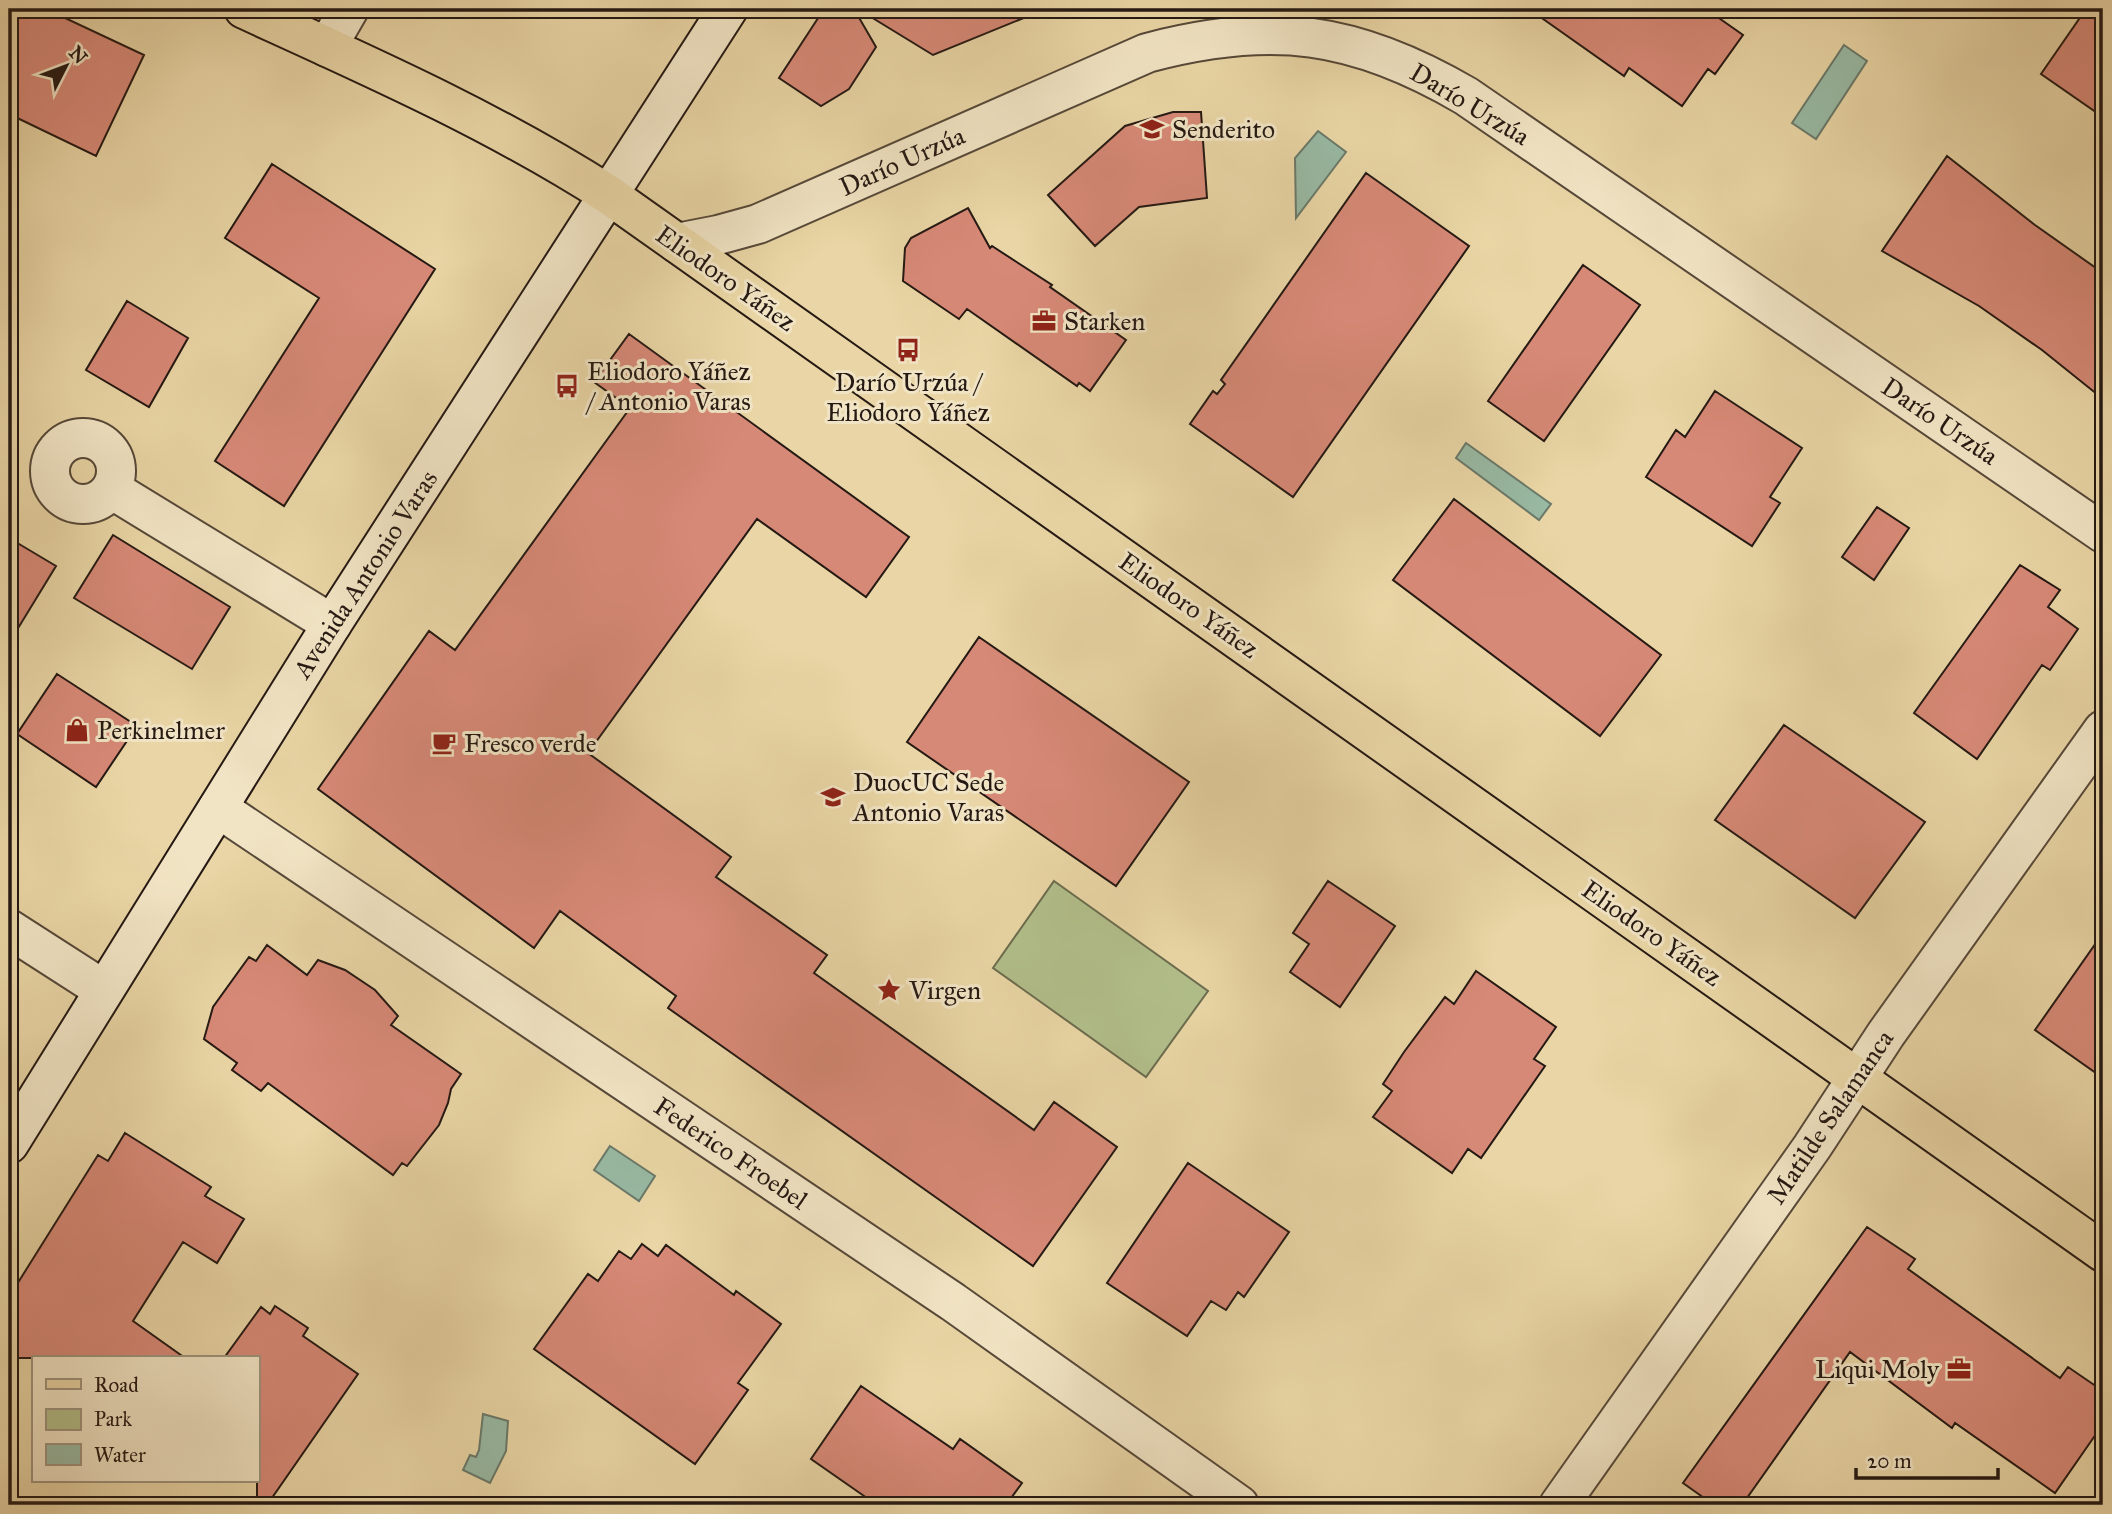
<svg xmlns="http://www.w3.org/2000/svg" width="2112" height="1514" font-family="'IM FELL Great Primer',serif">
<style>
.green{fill:#b1be8a;stroke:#6b6c4e;stroke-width:2}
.water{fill:#98b9a3;stroke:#6a7969;stroke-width:2}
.building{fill:#d78977;stroke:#251913;stroke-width:2}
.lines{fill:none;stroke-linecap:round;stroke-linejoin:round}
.street-casing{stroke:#564838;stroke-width:42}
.secondary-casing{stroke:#251913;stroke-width:42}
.primary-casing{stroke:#251913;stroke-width:42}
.street{stroke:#f1e4c4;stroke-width:38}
.secondary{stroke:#f1e4c4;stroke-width:38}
.primary{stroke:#e9d5a5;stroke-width:38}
.labels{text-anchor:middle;stroke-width:6;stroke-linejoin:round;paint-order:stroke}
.street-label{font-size:26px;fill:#251913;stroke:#f1e4c4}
.poi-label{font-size:26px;fill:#251913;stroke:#f1e4c4;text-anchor:start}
</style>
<rect width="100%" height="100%" fill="#e9d5a5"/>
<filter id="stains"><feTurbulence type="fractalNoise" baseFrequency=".00286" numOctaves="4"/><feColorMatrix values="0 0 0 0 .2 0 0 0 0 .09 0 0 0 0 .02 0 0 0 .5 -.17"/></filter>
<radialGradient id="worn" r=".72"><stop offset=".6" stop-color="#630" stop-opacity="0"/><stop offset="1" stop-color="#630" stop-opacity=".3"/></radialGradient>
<path class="green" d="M1054,881l154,110 -62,86 -153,-109z"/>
<path class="water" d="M1844,45l23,16 -51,78 -24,-16z
M1318,131l28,21 -50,66 -1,-60z
M1466,443l85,61 -12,16 -83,-62z
M610,1146l45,30 -16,25 -45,-31z
M483,1414l25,7 -2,30 -16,32 -27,-13 7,-15 6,2 3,-7z"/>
<path class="building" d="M9,9h37l98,46 -48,101 -87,-42z
M824,9h30l22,38 -27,42 -28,17 -42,-28z
M858,9h185v1l-110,45z
M1529,9h177l37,26 -28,39 -7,-5 -26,37 -53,-38 -5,8z
M2086,9h17v108l-62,-43z
M1173,112h28l6,86 -68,9 -44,39 -47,-51 77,-69z
M1947,156l88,69 68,48v126l-61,-49 -63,-44 -97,-55z
M272,164l163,105 -151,237 -69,-45 104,-163 -94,-60z
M1366,173l103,73 -176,251 -103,-73 23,-33 4,3 8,-10 -4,-4z
M968,208l22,40 2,-2 60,39 -2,2 76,53 -36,51 -11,-8 -2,3 -110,-77 -8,10 -56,-38 2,-33 6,-10z
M1583,265l57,40 -96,136 -56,-40z
M127,301l61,37 -39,69 -63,-37z
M629,334l280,203 -43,60 -109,-78 -169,234 143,104 -15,20 111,78 -13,18 220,157 20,-28 63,45 -84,119 -365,-258 8,-12 -116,-85 -26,37 -216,-159 111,-158 26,19 175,-242 -36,-26z
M1715,391l87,57 -32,49 10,6 -28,43 -106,-69 30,-47 9,7z
M1454,499l207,156 -61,81 -207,-156z
M1877,507l32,21 -35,52 -32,-23z
M113,535l117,72 -38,62 -118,-71z
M9,538l47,28 -47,77z
M2020,565l40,25 -12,17 30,22 -28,41 -8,-5 -65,94 -63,-46z
M979,637l210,145 -73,104 -209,-144z
M57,674l80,52 -41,61 -79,-53z
M1784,725l141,97 -70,96 -140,-98z
M1328,881l67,45 -55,81 -50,-35 19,-28 -16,-11z
M2103,933v145l-68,-48z
M267,945l40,30 11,-15 27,10 30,20 23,26 -7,9 70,49 -10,15 -3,14 -9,22 -32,41 -5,-3 -9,12 -125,-92 -7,8 -29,-21 5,-7 -33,-24 9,-32 36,-50 7,4z
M1476,971l80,56 -22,32 11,7 -64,92 -13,-9 -16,24 -79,-56 19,-26 -9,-7 21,-32 41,-55 9,7z
M125,1133l86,54 -6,9 39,23 -27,44 -34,-21 -50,79 52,37h-176v-61l89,-142 10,6z
M1188,1163l101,69 -45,65 -6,-5 -12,18 -15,-9 -24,35 -80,-53z
M1867,1227l48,32 -7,10 152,109 8,-11 35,24v33l-48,69 -100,-70 -3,5 -102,-76 -108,153h-28l-31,-22z
M642,1244l16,12 8,-11 68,50 2,-4 45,33 -43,59 10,7 -53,74 -161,-115 54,-75 10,7 21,-30 12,8z
M275,1306l33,22 -5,8 55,38 -91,131h-10v-147h-33l37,-51 9,7z
M861,1386l92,63 7,-10 62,44 -16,22h-129l-66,-46z"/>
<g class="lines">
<g class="street-casing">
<path id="street" d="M327,47l22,-38
M677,243l41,-8 40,-11 389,-171c124,-33 208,-22 319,43l637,437
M50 471a33 33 0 1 1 66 0a33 33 0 1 1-66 0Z
M111,489l221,135
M218,808l735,494 286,203
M9,929l95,61
M1559,1505l253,-358 74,-113 217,-304"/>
</g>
<g class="secondary-casing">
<path id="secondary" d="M9,1144l323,-520 396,-615"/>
</g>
<g class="primary-casing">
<path id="primary" d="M244,9c125,57 250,112 365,186l1494,1057"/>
</g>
<use href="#street" class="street"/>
<use href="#secondary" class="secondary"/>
<use href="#primary" class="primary"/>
</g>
<defs>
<g id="school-bare" transform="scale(1.89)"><path d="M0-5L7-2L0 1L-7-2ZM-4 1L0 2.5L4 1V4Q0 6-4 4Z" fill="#8f2418" stroke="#f1e4c4" stroke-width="2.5" paint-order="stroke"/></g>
<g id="office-bare" transform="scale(1.89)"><path d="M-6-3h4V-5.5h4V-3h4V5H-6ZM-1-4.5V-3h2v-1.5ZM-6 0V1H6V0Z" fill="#8f2418" stroke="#f1e4c4" stroke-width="2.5" paint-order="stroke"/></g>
<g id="bus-bare" transform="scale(1.89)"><path d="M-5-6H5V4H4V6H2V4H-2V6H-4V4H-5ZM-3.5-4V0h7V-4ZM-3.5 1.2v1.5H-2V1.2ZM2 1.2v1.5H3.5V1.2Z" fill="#8f2418" stroke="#f1e4c4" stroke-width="2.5" paint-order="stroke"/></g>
<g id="shop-bare" transform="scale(1.89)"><path d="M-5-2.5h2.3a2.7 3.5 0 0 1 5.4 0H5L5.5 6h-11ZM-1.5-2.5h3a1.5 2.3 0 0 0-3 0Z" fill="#8f2418" stroke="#f1e4c4" stroke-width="2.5" paint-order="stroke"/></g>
<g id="cafe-bare" transform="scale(1.89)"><path d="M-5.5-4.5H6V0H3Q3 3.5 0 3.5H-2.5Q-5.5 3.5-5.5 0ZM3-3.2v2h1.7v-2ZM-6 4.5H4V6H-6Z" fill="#8f2418" stroke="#f1e4c4" stroke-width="2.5" paint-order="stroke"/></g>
<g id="university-bare" transform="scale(1.89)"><path d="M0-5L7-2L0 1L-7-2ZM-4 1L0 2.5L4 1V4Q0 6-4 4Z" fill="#8f2418" stroke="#f1e4c4" stroke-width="2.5" paint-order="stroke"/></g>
<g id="sight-bare" transform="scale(1.89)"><path d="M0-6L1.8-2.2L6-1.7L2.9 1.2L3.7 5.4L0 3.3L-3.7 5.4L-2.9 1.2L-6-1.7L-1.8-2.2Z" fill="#8f2418" stroke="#f1e4c4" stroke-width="2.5" paint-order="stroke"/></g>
</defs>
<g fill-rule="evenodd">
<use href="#school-bare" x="1152" y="129"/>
<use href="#office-bare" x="1044" y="321"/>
<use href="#bus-bare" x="908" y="350"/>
<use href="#bus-bare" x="567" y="386"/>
<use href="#shop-bare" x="77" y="730"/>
<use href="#cafe-bare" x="444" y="743"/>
<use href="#university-bare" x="833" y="797"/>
<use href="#sight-bare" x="889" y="990"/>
<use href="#office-bare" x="1959" y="1369"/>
</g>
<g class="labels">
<g class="street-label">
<text transform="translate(1470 104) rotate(31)" y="9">Darío Urzúa</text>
<text transform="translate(902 161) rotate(-24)" y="9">Darío Urzúa</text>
<text transform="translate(726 278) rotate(35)" y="9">Eliodoro Yáñez</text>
<text transform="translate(1940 421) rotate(34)" y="9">Darío Urzúa</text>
<text transform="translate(365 574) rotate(-57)" y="9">Avenida Antonio Varas</text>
<text transform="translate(1189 605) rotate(35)" y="9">Eliodoro Yáñez</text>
<text transform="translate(1652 933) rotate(35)" y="9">Eliodoro Yáñez</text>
<text transform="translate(1830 1117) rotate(-56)" y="9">Matilde Salamanca</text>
<text transform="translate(731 1153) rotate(34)" y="9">Federico Froebel</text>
</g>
<g class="poi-label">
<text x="1172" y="138">Senderito</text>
<text x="1064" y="330">Starken</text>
<text x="587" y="380">Eliodoro Yáñez<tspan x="587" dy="30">/ Antonio Varas</tspan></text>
<text x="908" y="391" text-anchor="middle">Darío Urzúa /<tspan x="908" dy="30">Eliodoro Yáñez</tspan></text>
<text x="97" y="739">Perkinelmer</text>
<text x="464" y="752">Fresco verde</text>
<text x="853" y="791">DuocUC Sede<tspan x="853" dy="30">Antonio Varas</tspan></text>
<text x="909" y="999">Virgen</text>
<text x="1939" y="1378" text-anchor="end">Liqui Moly</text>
</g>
</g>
<rect width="2112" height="1514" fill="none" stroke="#e9d5a5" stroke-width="35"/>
<rect x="10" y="10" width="2091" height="1493" fill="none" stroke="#251913" stroke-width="3.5"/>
<rect x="18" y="18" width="2077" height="1479" fill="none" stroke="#251913" stroke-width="2"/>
<rect x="32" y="1356" width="228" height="126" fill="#f1e4c4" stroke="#9f937d" stroke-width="2"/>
<rect x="46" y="1379" width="35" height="10" fill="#e9d5a5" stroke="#9f937d" stroke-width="2"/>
<text x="94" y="1392" font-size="21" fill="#251913">Road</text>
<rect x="46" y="1409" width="35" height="21" fill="#b1be8a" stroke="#9f937d" stroke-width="2"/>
<text x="94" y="1426" font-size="21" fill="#251913">Park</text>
<rect x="46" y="1444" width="35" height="21" fill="#98b9a3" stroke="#9f937d" stroke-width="2"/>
<text x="94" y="1462" font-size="21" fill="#251913">Water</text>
<g transform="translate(66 66) rotate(48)" stroke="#f1e4c4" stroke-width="5" paint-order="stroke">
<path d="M0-5L12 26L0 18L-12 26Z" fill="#251913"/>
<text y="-10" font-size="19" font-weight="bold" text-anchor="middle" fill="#251913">N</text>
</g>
<path d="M1856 1468v10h142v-10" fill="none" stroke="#251913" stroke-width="3.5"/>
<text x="1867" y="1468" font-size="21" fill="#251913" stroke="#f1e4c4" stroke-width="5" paint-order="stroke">20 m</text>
<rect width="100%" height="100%" filter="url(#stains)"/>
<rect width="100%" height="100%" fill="url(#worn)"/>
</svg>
